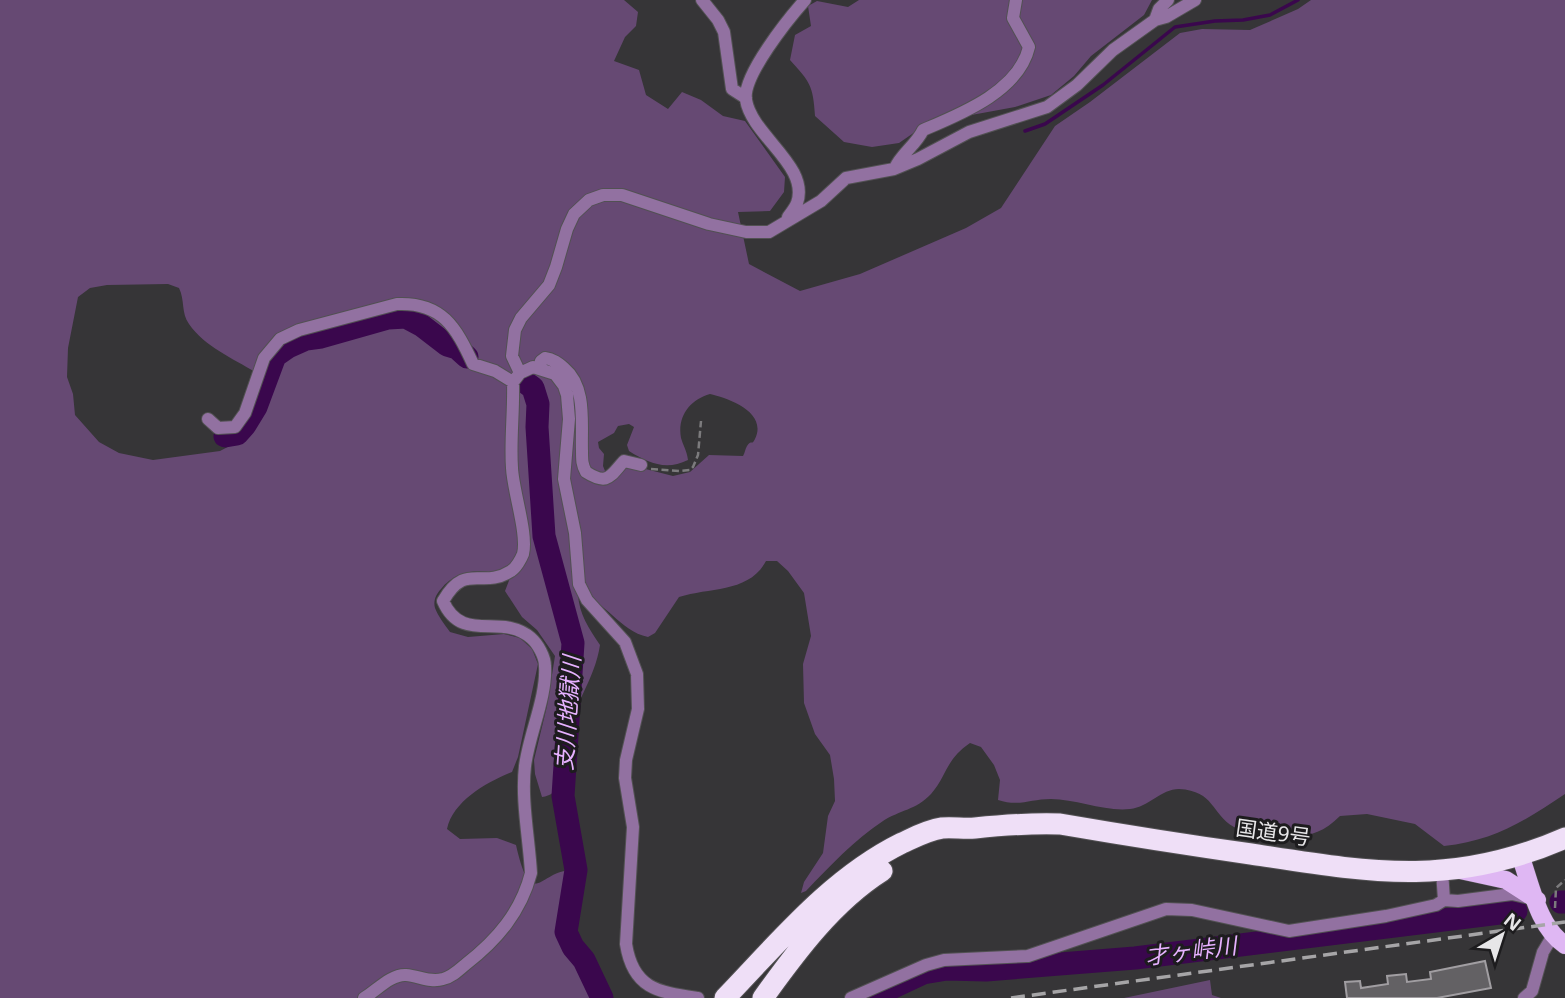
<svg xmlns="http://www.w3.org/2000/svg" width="1565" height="998" font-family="'Noto Sans','Noto Sans JP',sans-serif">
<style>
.green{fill:#664973;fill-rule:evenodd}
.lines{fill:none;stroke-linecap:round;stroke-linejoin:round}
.stream{stroke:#3a074d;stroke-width:3.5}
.river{stroke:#3a074d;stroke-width:23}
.building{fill:#636164;stroke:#a19ea2;stroke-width:2}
.street-casing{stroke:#525153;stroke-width:14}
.primary-casing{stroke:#525153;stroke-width:19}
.highway-casing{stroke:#525153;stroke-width:23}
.path{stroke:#7c7b7d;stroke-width:2.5;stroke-dasharray:7 3.5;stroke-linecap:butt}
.street{stroke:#9271a1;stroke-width:12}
.primary{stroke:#dfb7f3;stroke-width:18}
.highway{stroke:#efdff7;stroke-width:21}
.rail{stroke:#a6a5a7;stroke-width:3.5;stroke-dasharray:14 7;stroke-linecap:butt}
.labels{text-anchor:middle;stroke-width:6;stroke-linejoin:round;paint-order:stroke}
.street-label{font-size:21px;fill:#e7e6e8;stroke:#1d1c1e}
.water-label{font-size:23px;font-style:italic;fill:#e6b1ff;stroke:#1d1c1e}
</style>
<rect width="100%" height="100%" fill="#363537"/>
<path class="green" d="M0,0h624l14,12 -2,14 -11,11 -11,24 25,9 7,25 22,14 14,-17 19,8 22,16 22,5 40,56 -1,15 -14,19 -32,1 11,52 51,27 60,-17 106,-46 35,-20 54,-82 35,-24 90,-69 22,-4 48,1 48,-21 13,-9h254v794c-40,27 -72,47 -121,52l-29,-22 -48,-10 -27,2c-26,26 -47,21 -79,16 -9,-1 -20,-1 -27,-5 -23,-13 -19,-36 -55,-38 -18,0 -30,18 -49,20 -24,3 -54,-10 -79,-10 -21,0 -32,8 -53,1l2,-20 -6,-15 -13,-18 -11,-4c-25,17 -23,33 -39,51 -15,16 -31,16 -48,27 -29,19 -53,45 -77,70l-5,2 3,-11 19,-29 5,-37 7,-15 -1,-22 -4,-24 -15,-21 -11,-31 -1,-39 8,-28 -7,-43 -16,-22 -11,-10h-11c-17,32 -56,26 -87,36l-24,36 -7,4c-29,-6 -42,-37 -70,-43 1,20 11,35 22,51 -5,34 -28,63 -36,97 -5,17 4,52 -22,55l-7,-23 -1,-14 13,-54 8,-50 -18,-26 -15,-13 -17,-26 5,-13c-24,-10 -52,-11 -69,11 -5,5 -8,12 -6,19 3,8 10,17 15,24l18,5 36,-3 16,4 12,11 6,15 -20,93 -6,15c-25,10 -59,29 -65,57l13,10 37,-1 19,7c16,71 26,21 57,26l-10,67 19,25 16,35h-598zM168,284l11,4c6,12 2,25 10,36 19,27 54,38 80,57l1,7 -18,42 -11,10 -21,11 -67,9 -34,-7 -20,-11 -24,-27 -2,-21 -6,-17 1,-29 10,-51 12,-9 17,-3zM710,394c18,4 58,18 45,45 -4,8 -3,-1 -8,7 -2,3 -2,7 -4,10l-34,-1 -19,17 -17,4 -47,-12 -16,9 -5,-2 -2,-5 1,-12 -5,-6 -1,-6 16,-9 4,-7 11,-2 5,3 -7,18 2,6c19,12 37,20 59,9 -1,-9 -5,-15 -7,-22 -4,-22 9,-38 29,-44z
M859,0h293l-8,15 -53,41 -17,20 -23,19 -36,12 -87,16 -29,20 -27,4 -28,-5 -29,-26c-2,-31 -5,-34 -25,-56l5,-25 16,-9 -3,-20 9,-5 31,6z
M1210,980l2,15 9,3h-97z"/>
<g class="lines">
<path class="stream" d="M1025,131l20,-7 58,-39 72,-58 40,-6 28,-1 27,-5 28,-15"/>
<path class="river" d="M525,382l8,6 5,16 -1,23 7,109 29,107 -10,153 13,74 -10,62 7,15 11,13 18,38
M225,436l12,-2 8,-9 11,-18 19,-51 13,-9 18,-8 15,-2 67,-19 18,-1 15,8 26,20 10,3 10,9
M1561,902h4
M870,998l53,-25 24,-4 39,1 149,-12 381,-47"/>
</g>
<path class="building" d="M1485,961l6,27 -54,10h-90l-2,-16 15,-1 1,7 27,-4 -1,-8 19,-2 1,8 24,-3 -1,-7z"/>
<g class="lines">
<g class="street-casing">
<path id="street" d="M702,0l16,20 6,12 8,57 14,9
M1155,20l4,-11 9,-9
M895,168c6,-14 21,-23 28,-38 38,-16 96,-39 106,-83l-16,-29 3,-18
M788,217c3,-4 7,-9 9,-14 13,-37 -45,-67 -51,-103 -4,-24 43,-82 59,-100
M539,368l2,-7 4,-3c8,1 13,5 19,10 23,19 17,56 18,83 0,9 0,14 4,21 22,14 24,4 38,-11l17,4
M520,373l-8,-17 3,-26 6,-12 28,-33 7,-18 11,-38 7,-15 15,-14 14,-5h19l87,29 37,8h23l52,-31 25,-23 48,-9 24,-10 51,-27 78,-25 30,-22 36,-35 42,-30 11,-3 29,-17
M208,419l10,9 17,-1 10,-14 19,-55 16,-19 19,-9 98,-26c45,-2 59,23 76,60l22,7 18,11
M1442,871l2,29
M364,998c12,-7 27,-24 42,-23 13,1 24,8 37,4 9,-2 16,-9 23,-15 31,-24 55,-52 65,-91 -2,-35 -10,-73 -6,-107 4,-32 22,-69 20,-100 0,-9 -7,-22 -14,-28 -29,-26 -69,7 -88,-37 23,-40 38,-11 68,-30 5,-3 10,-12 12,-17 5,-20 -10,-63 -11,-86 -2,-28 2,-58 1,-86l7,-9 13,-6 22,7 9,12 3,9 2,24 -5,60 11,54 4,51 8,16 38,42 12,32 1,35 -12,51 -1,18 8,49 -7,117c7,45 32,48 72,54
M851,998l75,-33 18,-5 84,-4 138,-47 26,1 97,21 97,-15 50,-11 8,-5 14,1 54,-7 13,3
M1524,998l8,-7 11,-39 9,-15"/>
</g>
<g class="primary-casing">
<path id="primary" d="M1520,855c11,30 18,72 45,90
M1460,870l46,10 31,20"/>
</g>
<g class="highway-casing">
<path id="highway" d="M725,998c54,-56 106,-120 177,-155 13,-6 26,-13 40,-15 11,-1 22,1 33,0 29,-3 56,-5 85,-4 64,11 127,21 191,30 117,18 200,34 314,-16
M763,998c33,-46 70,-96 119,-127"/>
</g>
<path class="path" d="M651,469l29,2 10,-1 3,-3 5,-12 3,-34
M1555,908l1,-20 9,-8"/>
<use href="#street" class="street"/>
<use href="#primary" class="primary"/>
<use href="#highway" class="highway"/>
<path class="rail" d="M1011,998l554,-76"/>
</g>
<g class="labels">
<g class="street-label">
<text transform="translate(1273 833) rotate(8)" y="7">国道9号</text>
</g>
<g class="water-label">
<text transform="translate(568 713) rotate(-86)" y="8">支川地獄川</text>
<text transform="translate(1191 951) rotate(-7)" y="8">才ヶ峠川</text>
</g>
</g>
<g transform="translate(1502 935) rotate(39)" stroke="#1d1c1e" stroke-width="5" paint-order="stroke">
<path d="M0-5L12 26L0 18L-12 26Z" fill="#e7e6e8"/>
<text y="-10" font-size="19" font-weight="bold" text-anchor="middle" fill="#e7e6e8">N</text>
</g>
</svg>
